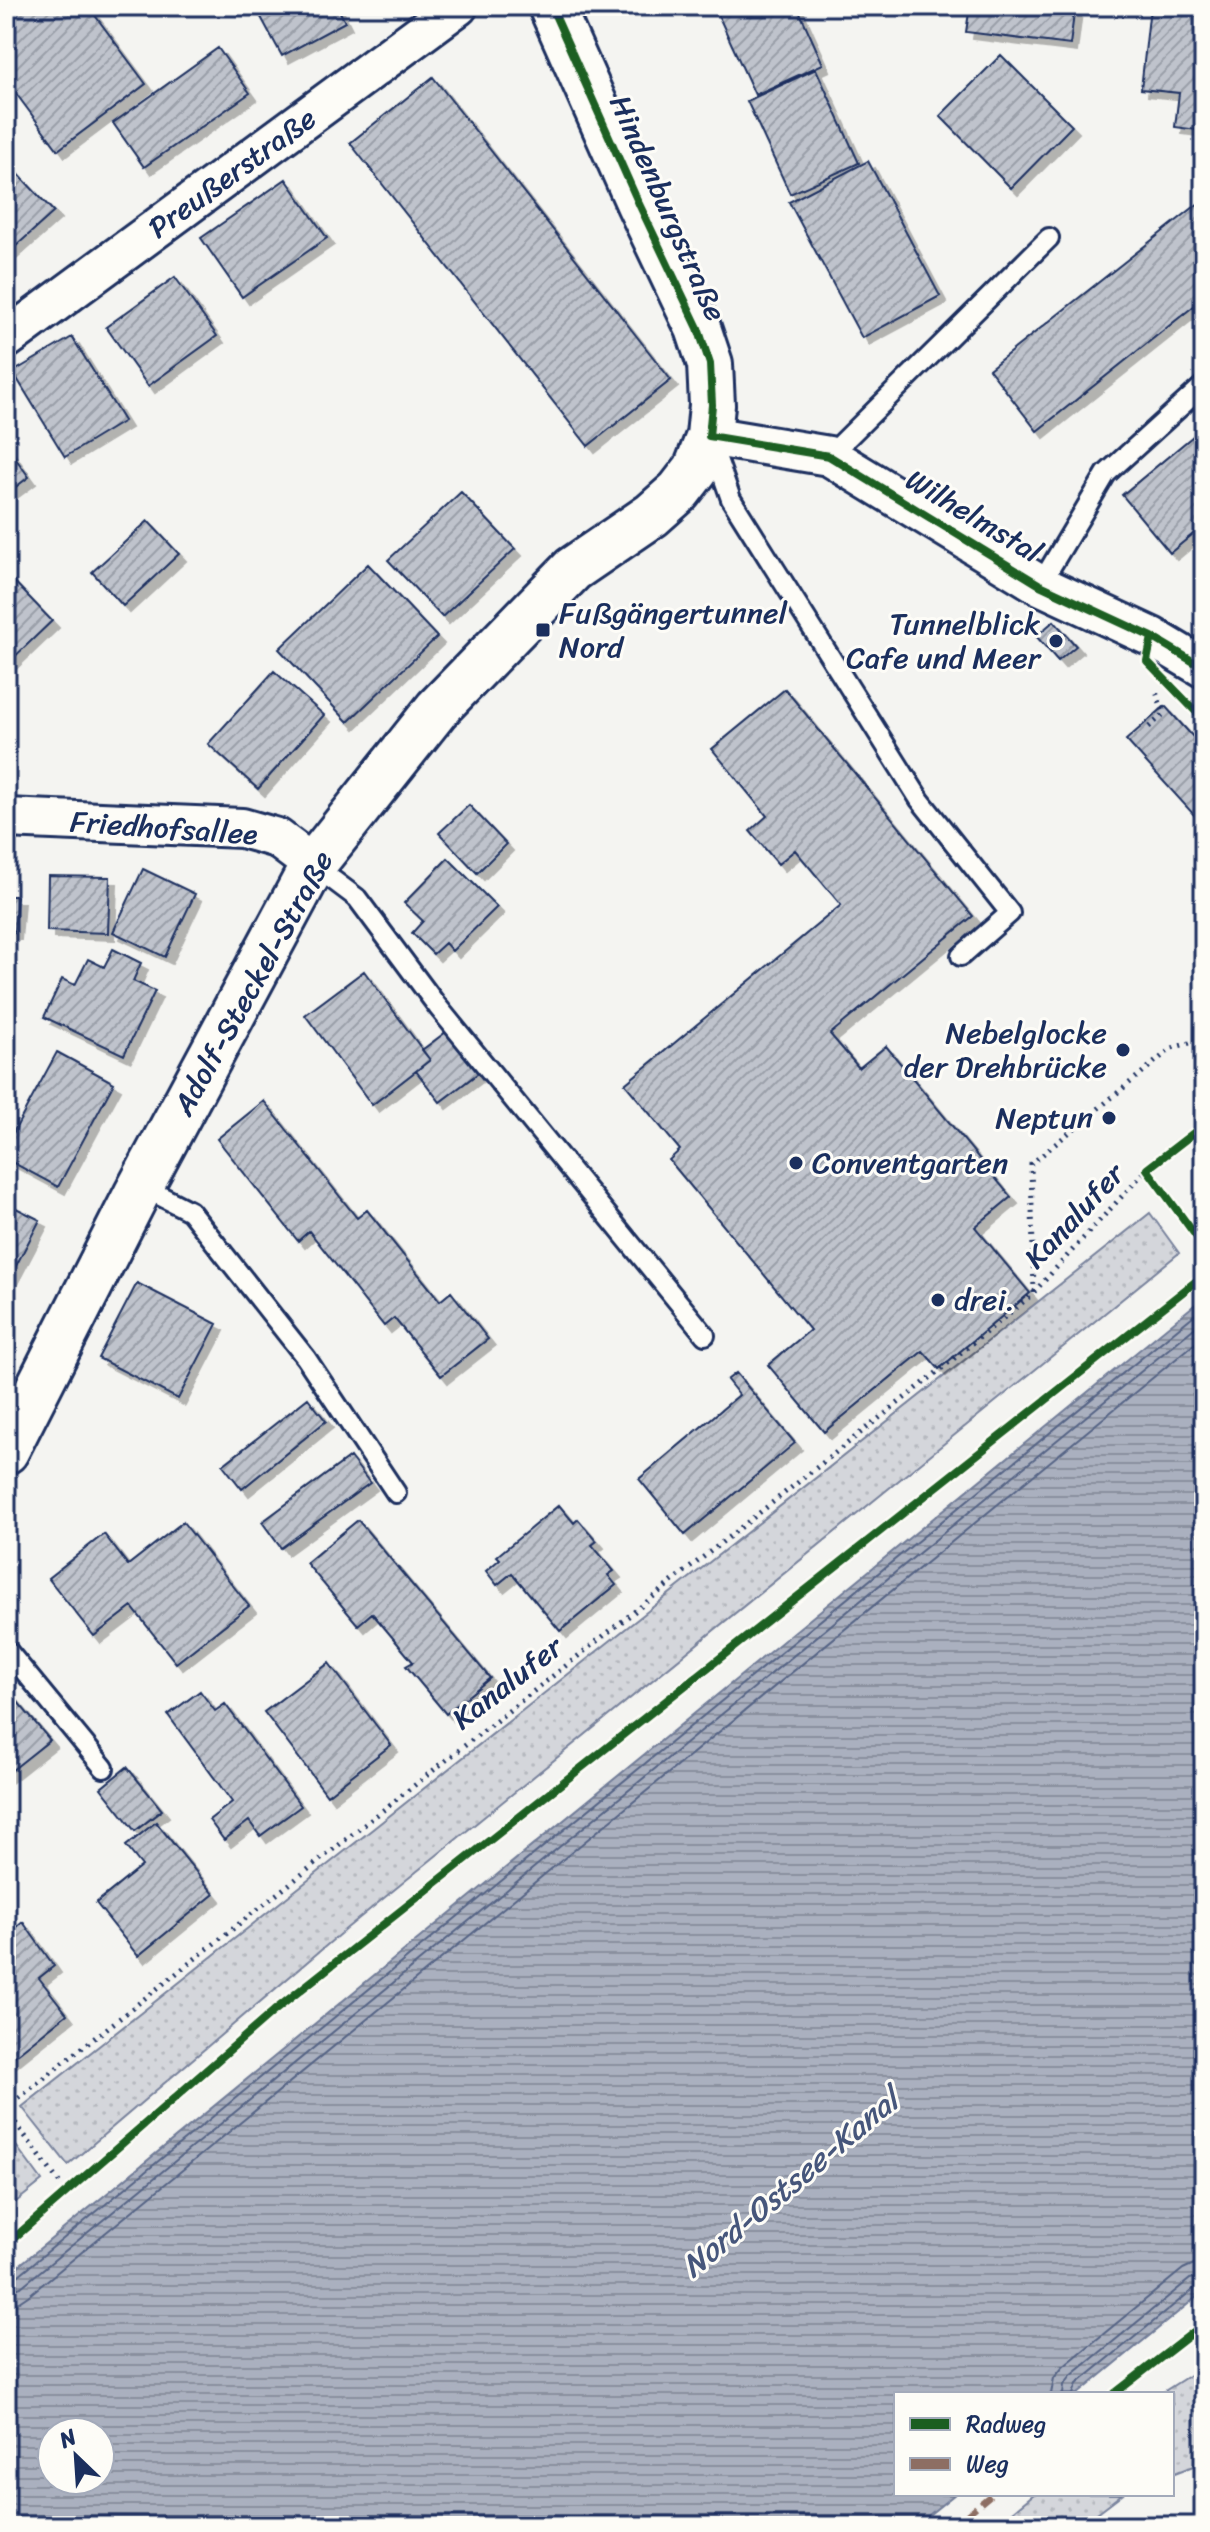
<svg xmlns="http://www.w3.org/2000/svg" width="1210" height="2532" font-family="Sriracha,sans-serif">
<style>
.grass{fill:url(#grass-dots);stroke:#78829c;stroke-width:2}
.water{fill:url(#water-rules);stroke:#717c98;stroke-width:2;fill-rule:evenodd}
.lines{fill:none;stroke-linecap:round;stroke-linejoin:round}
.shore{stroke:#546385;stroke-width:2}
.building{fill:url(#building-hatch);stroke:#1b2f5e;stroke-width:2;filter:url(#shadow)}
.service-casing{stroke:#1b2f5e;stroke-width:24}
.minor-casing{stroke:#1b2f5e;stroke-width:44}
.tertiary-casing{stroke:#1b2f5e;stroke-width:50}
.path{stroke:#1b2f5e;stroke-width:5;stroke-dasharray:2 6;stroke-linecap:butt}
.service{stroke:#fdfcf7;stroke-width:18}
.minor{stroke:#fdfcf7;stroke-width:38}
.tertiary{stroke:#fdfcf7;stroke-width:44}
.quiet{stroke:#8d6e63;stroke-width:6;stroke-dasharray:12 6;stroke-linecap:butt}
.cycleway-casing{stroke:#fdfcf7;stroke-width:13}
.cycleway{stroke:#1b5e20;stroke-width:8}
.poi-dot{fill:#1b2f5e;stroke:#fdfcf7;stroke-width:3}
.labels{text-anchor:middle;stroke-width:6;stroke-linejoin:round;paint-order:stroke}
.street-label{font-size:30px;fill:#1b2f5e;stroke:#fdfcf7}
.poi-label{font-size:30px;fill:#1b2f5e;stroke:#fdfcf7;text-anchor:start}
.water-label{font-size:32px;font-style:italic;fill:#46567b;stroke:#fdfcf7}
</style>
<defs>
<pattern id="grass-dots" width="8" height="8" patternUnits="userSpaceOnUse" patternTransform="scale(2)"><rect width="8" height="8" fill="#d4d6db"/><path d="M2 2h.1M6 6h.1" fill="none" stroke="#b5b8be" stroke-width="1.8" stroke-linecap="round"/></pattern>
<pattern id="water-rules" width="6" height="5" patternUnits="userSpaceOnUse" patternTransform="scale(2)"><rect width="6" height="5" fill="#aab0bf"/><path d="M0 2.5h6" fill="none" stroke="#8a909e"/></pattern>
<pattern id="building-hatch" width="6" height="6" patternUnits="userSpaceOnUse" patternTransform="scale(2)"><rect width="6" height="6" fill="#bfc3cc"/><path d="M-1 1l2-2M0 6l6-6M5 7l2-2" fill="none" stroke="#9a9fa9"/></pattern>
<filter id="shadow"><feDropShadow dx="7" dy="7" stdDeviation="0" flood-color="#0004"/></filter>
</defs>
<rect width="100%" height="100%" fill="#f4f4f1"/>
<filter id="ink" filterUnits="userSpaceOnUse"><feTurbulence type="fractalNoise" baseFrequency=".0125" numOctaves="2"/><feDisplacementMap in="SourceGraphic" scale="16" xChannelSelector="R" yChannelSelector="G"/><feConvolveMatrix kernelMatrix="1 2 1 2 8 2 1 2 1" color-interpolation-filters="sRGB"/></filter>
<g filter="url(#ink)">
<path class="grass" d="M1150,1213l29,40 -832,675 -279,237 -46,-58z
M6,2132l36,49 -36,29z
M1204,2366v96l-32,12v-80h-12z
M1034,2494h88l-42,32h-85z"/>
<path class="water" d="M1204,1297v994l-126,103h-182v100h59l-40,32h-909v-250zM52,2432h48v48h-48z"/>
<g class="lines">
<path class="shore" d="M6,2281l8,-2 1190,-972
M6,2292l15,-5 1183,-967
M6,2304l13,-2 9,-6 1176,-960
M1051,2394l3,-16 9,-11 120,-98 11,-5 10,-1
M1063,2394l1,-9 7,-9 119,-97 14,-4
M1073,2394l4,-10 119,-97 8,-2"/>
</g>
<path class="building" d="M6,6h82l58,78 -88,66 -52,-70z
M255,6h82l8,16 -63,34z
M714,6h83l26,58 -68,31z
M970,6h105l-5,39 -104,-13z
M1150,7l54,6v118l-29,-4 4,-34 -38,-4z
M218,48l32,45 -106,74 -31,-44z
M1001,55l71,71 -61,62 -71,-72z
M816,69l43,94 -69,31 -43,-93z
M433,77l238,303 -83,66 -238,-303z
M6,161l48,51 -48,43z
M868,161l72,135 -78,42 -73,-136z
M286,179l41,59 -85,59 -41,-59z
M1204,199v99l-167,133 -48,-62z
M175,277l42,59 -69,50 -42,-59z
M72,337l52,84 -59,36 -52,-85z
M1204,427v98l-34,28 -48,-58z
M6,445l23,32 -23,17z
M461,492l54,57 -73,68 -54,-57z
M148,521l31,33 -56,52 -31,-34z
M368,564l69,73 -89,85 -69,-73z
M6,573l46,48 -46,44z
M1054,621l22,25 -18,15 -22,-25z
M274,671l50,44 -66,74 -50,-45z
M785,689l188,227 -143,118 29,34 27,-22 125,151 -36,30 55,66 -91,76 -16,-18 -99,81 -56,-67 42,-35 -141,-170 11,-10 -55,-66 216,-179 -46,-55 -17,14 -28,-33 17,-15 -55,-67z
M1165,706l39,43v77l-78,-86z
M469,805l37,39 -29,29 -38,-40z
M448,858l49,49 -45,44 -7,-8 -12,11 -21,-21 11,-12 -19,-18z
M143,869l52,25 -30,63 -52,-25z
M48,876l62,1 -2,56 -61,-2z
M6,896h11l-3,37h-8z
M113,949l28,14 -8,18 22,10 -31,64 -80,-38 18,-38 13,6 13,-26 16,8z
M364,971l66,89 -58,45 -67,-90z
M450,1029l31,42 -41,31 -24,-31 14,-11 -8,-10z
M57,1052l57,31 -56,104 -52,-28v-13z
M264,1101l93,117 10,-8 73,91 11,-9 37,47 -47,37 -47,-58 -10,8 -75,-95 -11,10 -81,-102z
M6,1203l34,17 -34,65z
M137,1283l80,41 -39,75 -80,-41z
M736,1373l59,70 -110,92 -46,-56 100,-84 -12,-15z
M308,1398l18,23 -84,68 -19,-24z
M350,1457l20,26 -89,65 -19,-26z
M559,1505l15,18 4,-4 19,22 -5,4 22,26 -6,4 8,10 -56,46 -48,-58 -15,12 -11,-14 14,-12 -3,-3z
M358,1520l132,158 -44,36 -40,-48 7,-4 -41,-49 -14,12 -52,-62z
M183,1522l66,84 -73,57 -44,-56 -38,29 -46,-58 56,-44 24,31z
M329,1663l62,82 -64,50 -63,-83z
M6,1688l44,52 -44,35z
M200,1691l15,20 10,-7 76,102 -41,30 -11,-15 -25,19 -15,-20 23,-18 -64,-87z
M127,1767l35,43 -27,21 -34,-43z
M156,1822l58,72 -76,62 -42,-53 46,-37 -16,-20z
M23,1922l31,44 -15,12 28,36 -61,49v-127z"/>
<g class="lines">
<g class="service-casing">
<path id="service" d="M712,445l19,54 189,301 90,113 -49,43
M829,456l220,-218
M1040,585l66,-111 98,-89
M313,865l44,33 81,109 267,328
M141,1186l49,25 116,147 90,135
M6,1649l98,119"/>
</g>
<g class="minor-casing">
<path id="minor" d="M6,339l452,-333
M709,436l120,20 211,129 112,52 52,31
M6,818l236,10 35,10 36,27"/>
</g>
<g class="tertiary-casing">
<path id="tertiary" d="M6,1451l130,-256 177,-330 124,-156 136,-140 79,-54 27,-24 17,-22 13,-33 3,-31 -2,-41 -12,-36 -59,-124 -88,-198"/>
</g>
<path class="path" d="M1149,727l15,-13 -9,-25
M1204,1125l-57,44 57,78
M1034,1292l113,-123
M6,2108l924,-730 104,-85 -3,-129 141,-116 32,-9
M6,2110l61,83"/>
<use href="#service" class="service"/>
<use href="#minor" class="minor"/>
<use href="#tertiary" class="tertiary"/>
<path class="quiet" d="M953,2526l39,-32"/>
<g class="cycleway-casing">
<path id="cycleway" d="M551,6l88,198 59,124 12,36 2,41 -3,31 120,20 211,129 112,52 52,31
M1152,637l-5,24 57,59
M1204,1125l-57,44 57,78
M6,2245l268,-234 930,-736
M1114,2394l90,-70"/>
</g>
<use href="#cycleway" class="cycleway"/>
</g>
</g>
<g class="poi-dot">
<rect x="535" y="622" width="16" height="16" rx="4"/>
<circle cx="1056" cy="641" r="8"/>
<circle cx="1123" cy="1050" r="8"/>
<circle cx="1109" cy="1118" r="8"/>
<circle cx="796" cy="1163" r="8"/>
<circle cx="938" cy="1300" r="8"/>
</g>
<g class="labels">
<g class="street-label">
<text transform="translate(232 173) rotate(-36)" y="10">Preußerstraße</text>
<text transform="translate(668 208) rotate(66)" y="10">Hindenburgstraße</text>
<text transform="translate(974 516) rotate(31)" y="10">Wilhelmstal</text>
<text transform="translate(164 828) rotate(4)" y="10">Friedhofsallee</text>
<text transform="translate(253 983) rotate(-61)" y="10">Adolf-Steckel-Straße</text>
<text transform="translate(1074 1216) rotate(-47)" y="10">Kanalufer</text>
<text transform="translate(507 1683) rotate(-38)" y="10">Kanalufer</text>
</g>
<g class="poi-label">
<text x="559" y="623">Fußgängertunnel<tspan x="559" dy="34">Nord</tspan></text>
<text x="1040" y="634" text-anchor="end">Tunnelblick<tspan x="1040" dy="34">Cafe und Meer</tspan></text>
<text x="1107" y="1043" text-anchor="end">Nebelglocke<tspan x="1107" dy="34">der Drehbrücke</tspan></text>
<text x="1093" y="1128" text-anchor="end">Neptun</text>
<text x="812" y="1173">Conventgarten</text>
<text x="954" y="1310">drei.</text>
</g>
<g class="water-label">
<text transform="translate(790 2183) rotate(-40)" y="11">Nord-Ostsee-Kanal</text>
</g>
</g>
<rect width="1210" height="2532" fill="none" stroke="#fdfcf7" stroke-width="32"/>
<rect x="16" y="16" width="1178" height="2500" fill="none" stroke="#1b2f5e" stroke-width="3" filter="url(#ink)"/>
<rect x="894" y="2392" width="280" height="104" fill="#fdfcf7" stroke="#a3aaba" stroke-width="2"/>
<rect x="910" y="2418" width="40" height="12" fill="#1b5e20" stroke="#a3aaba" stroke-width="2"/>
<text x="966" y="2432" font-size="24" fill="#1b2f5e">Radweg</text>
<rect x="910" y="2458" width="40" height="12" fill="#8d6e63" stroke="#a3aaba" stroke-width="2"/>
<text x="966" y="2472" font-size="24" fill="#1b2f5e">Weg</text>
<g transform="translate(76 2456) rotate(335)"><circle r="38" fill="#fdfcf7" stroke="#a3aaba" stroke-width="2"/>
<path d="M0-6L14 30L0 20L-14 30Z" fill="#1b2f5e"/>
<text y="-12" font-size="22" font-weight="bold" text-anchor="middle" fill="#1b2f5e">N</text>
</g>
</svg>
